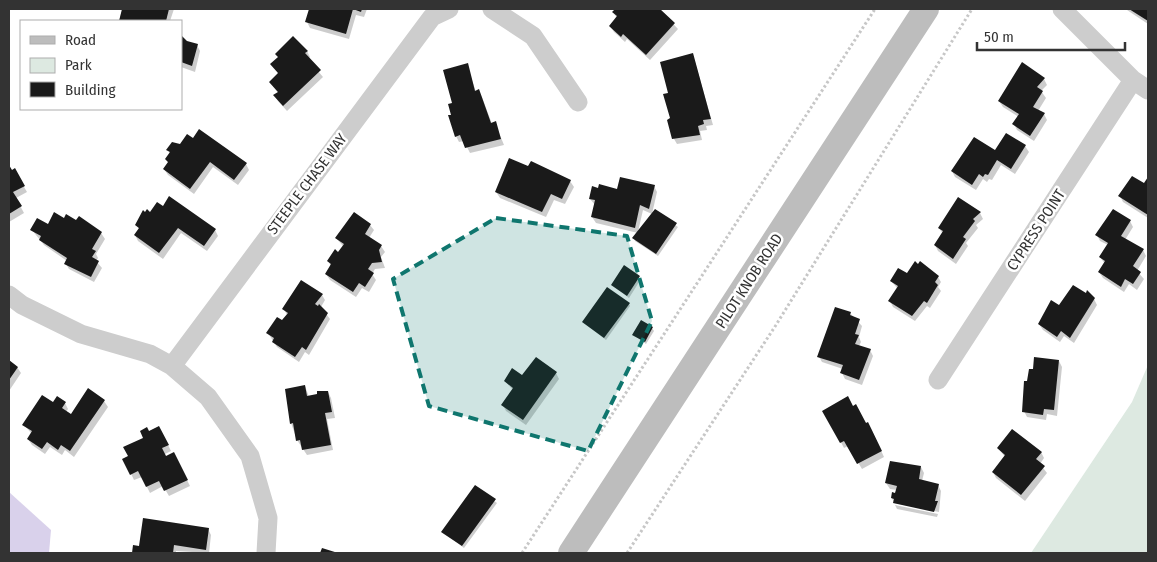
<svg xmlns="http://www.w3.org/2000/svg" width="1157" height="562" font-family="'Fira Sans Condensed',sans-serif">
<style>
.green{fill:#dde9e1}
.water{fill:#d9d1eb}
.shadow{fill:#0003}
.building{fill:#1a1a1a}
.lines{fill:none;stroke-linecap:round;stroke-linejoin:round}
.path{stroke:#c7c7c7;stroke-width:3;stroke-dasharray:2.5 2.5;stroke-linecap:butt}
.minor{stroke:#cdcdcd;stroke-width:19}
.secondary{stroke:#bdbdbd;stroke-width:26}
.marked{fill:#0f766e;fill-opacity:0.2;stroke:#0f766e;stroke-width:4;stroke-dasharray:10 6;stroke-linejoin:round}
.labels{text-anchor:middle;stroke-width:5;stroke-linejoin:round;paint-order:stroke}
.street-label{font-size:15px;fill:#333;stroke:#fff}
</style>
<rect width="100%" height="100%" fill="#fff"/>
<path class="green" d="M1148,365v188h-117l101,-151z"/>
<path class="water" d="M9,492l42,38 -2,23h-40z"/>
<path class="shadow" d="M123,9h51l-4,12h-51z
M310,9h57l-3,8 -8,-2 -7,24 -39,-11 -3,-6z
M617,9h42l19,20 -28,31 -23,-21 -2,3 -11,-10 -4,-6 7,-8 -4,-6z
M1126,9h22v15l-21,-14z
M181,37l5,5 11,3 3,6 -5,21 -14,-5z
M307,51l3,6 -2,2 15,18 -36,34 -9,-10 -3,-5 3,-3 -8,-11 9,-8 -7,-9z
M693,55l20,70 -7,1 1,4 -7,1 2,9 -25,4 -3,-5 -3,-20z
M467,65l9,27 3,-1 3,6 10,27 3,-1 9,22 -34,8 -6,-12 -5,1 -3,-6 -4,-20 1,-12z
M1044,79l3,6 -6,6 5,7 -8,13 6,3 3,6 -13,21 -17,-11 -3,-6 5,-7 -16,-10 -4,-6z
M181,146l65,18 3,6 -11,15 -25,-18 -19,27 -26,-19 -4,-6 5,-6 -3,-4 4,-5 -2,-4z
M1025,146l4,6 -14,22 -14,-9 -9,15 -3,-1 -2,3 -4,-3 -7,11 -21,-13 -3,-6z
M9,167l3,5 2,-2 13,22 -11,6 8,15 -15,9z
M529,168l41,13 4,6 -9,17 -11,-4 -8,17 -46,-19 -4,-6z
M1148,179v39l-25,-16 -3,-6 25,-11z
M654,186l3,6 -5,22 -9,-4 -5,22 17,-22 23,17 -20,29 -23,-15 -1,-3 4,-5 -42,-10 -4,-6 3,-12 -5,-6 9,-10 19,1z
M150,213l65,17 3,6 -11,15 -26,-18 -18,26 -25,-18 -3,-6 4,-6 -3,-4z
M980,213l3,6 -7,6 2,3 -12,15 2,3 -12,18 -18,-13 -3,-6 8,-11 -4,-6z
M65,220l36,13 4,6 -9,15 2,4 -2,3 6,7 -8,14 -25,-13 -3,-5 1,-3 -23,-16 -12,-15z
M1130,221l3,6 -8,13 18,10 3,6 -9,15 7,8 -7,11 -8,-6 -5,8 -21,-14 -4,-6 6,-8 -5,-7 8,-12 -8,-4 -3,-6z
M370,225l4,5 -5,8 12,8 4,6 -4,5 4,11 -10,1 -3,5 4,6 -7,12 -7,-4 -6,9 -26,-17 -4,-6 5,-8 -3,-5 11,-7 4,-8 -7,-8z
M624,267l17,12 -12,19 -17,-13z
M907,275l31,2 3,5 -3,5 3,4 -11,17 -3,-2 -12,15 -22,-14 -3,-6 8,-12 -7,-8z
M322,295l3,5 -4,7 9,12 -21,36 -4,-3 -6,10 -22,-15 -9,-14 15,-11 4,-7 -3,-6z
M1094,299l3,6 -23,38 -10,-7 -4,6 -17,-12 -4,-6 21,-17z
M629,304l1,2 -24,34 -23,-18z
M850,313l12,13 -3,11 2,5 -2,4 11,4 3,6 -11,29 -17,-6 -3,-6 1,-4 -21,-7 -3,-5z
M652,328l2,3 -8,13 -12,-9z
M1059,361l3,6 -5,49 -10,-2 -1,6 -19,-3 -3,-6z
M9,362l8,5 4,6 -12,18z
M556,373l3,6 -33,46 -20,-14 -3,-6 10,-15 -8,-9z
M305,386l4,11 19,-5 3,6 4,20 -8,1 6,31 -26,5 -10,-15 -6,-17z
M88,390l16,11 4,6 -34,50 -9,-7 -3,5 -12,-8 -5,7 -13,-9 -4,-6 4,-5 -8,-9 29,-21 12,-1 3,6 -2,3 5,4z
M853,407l18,22 13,28 -22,12 -14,-23 -4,2 -20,-37z
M149,432l13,1 9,18 -6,3 1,4 11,2 13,26 -21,10 -6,-10 -13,7 -8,-16 -8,3 -10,-21 5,-2z
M998,448l43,4 3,6 -4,6 7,9 -22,28 -29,-23 -3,-6 12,-15z
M921,467l3,6 -2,8 16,4 3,6 -2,21 -45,-9 -2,-5 5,-8 -7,-1 -4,-6z
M475,487l22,16 -33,45 -21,-16z
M895,505l43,9 -1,3 -40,-8z
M208,529l3,6 -2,18 -33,-2v2h-43l1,-7 6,1z"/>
<path class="building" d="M122,9h47l-3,12h-47z
M309,9h53l-1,3 -8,-3 -7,25 -41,-12z
M615,9h45l15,14 -29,32 -23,-21 -2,3 -12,-11 8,-10 -5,-4z
M1129,9h19v12z
M181,35l6,6 11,3 -6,22 -11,-4z
M293,36l15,15 -3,2 16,17 -38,36 -10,-11 5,-3 -9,-10 9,-9 -8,-9 8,-7 -3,-3z
M693,53l18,66 -8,1 1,4 -6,2 2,9 -28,4 -5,-19 3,-2 -7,-24 5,-1 -8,-31z
M1022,62l23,16 -8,9 6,4 -10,16 12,6 -15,23 -18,-12 7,-10 -21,-13z
M468,63l7,28 4,-2 12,34 5,-2 5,18 -36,9 -5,-13 -5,2 -7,-22h3l-3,-11 4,-1 -9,-33z
M199,129l48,34 -13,17 -24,-18 -20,27 -27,-20 5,-7 -3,-3 5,-7 -4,-2 6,-8 8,2 7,-10 6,4z
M1006,133l20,12 -15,24 -14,-9 -9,15 -3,-1 -2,3 -4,-3 -7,11 -21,-14 23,-34 21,13z
M509,158l19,8 3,-5 40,19 -9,19 -11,-5 -9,18 -47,-20z
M9,165l3,5 3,-2 10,18 -12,6 9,14 -13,8z
M1132,176l12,7 4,-6v38l-30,-19z
M620,177l35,8 -6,24 -9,-4 -5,23 -44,-11 4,-17 -6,-1 3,-13 6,2 1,-4 18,5z
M169,196l47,33 -12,17 -26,-18 -19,25 -25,-18 5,-7 -4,-3 8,-15 2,2 2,-3 3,3 7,-10 6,4z
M958,197l23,15 -8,7 2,2 -12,16 3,2 -13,20 -19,-14 9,-14 -5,-3z
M655,209l22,14 -21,31 -24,-16z
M1113,209l18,11 -10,16 23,13 -11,17 8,6 -8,12 -8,-5 -4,8 -23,-15 7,-11 -6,-4 9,-14 -13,-8z
M54,212l10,6 2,-4 10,6 3,-4 23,16 -10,17 4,2 -4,6 7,4 -8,16 -27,-13 3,-6 -28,-18 2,-4 -11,-6 7,-12 11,6z
M354,212l17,12 -6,10 17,11 -3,5 3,12 -10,1 -4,6 6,4 -9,14 -6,-4 -6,9 -28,-18 6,-10 -4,-3 8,-12 3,3 6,-8 -9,-6z
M915,261l3,3 2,-3 19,15 -4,6 3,3 -11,18 -3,-2 -12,15 -24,-15 10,-15 -8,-5 8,-13 9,5z
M624,265l16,11 -13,20 -16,-11z
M301,280l22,14 -8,10 3,2 1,-2 9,9 -22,37 -4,-3 -7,10 -23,-15 2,-4 -8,-5 11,-16 5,3 6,-7 -6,-4z
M1073,285l13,8 1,-3 8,8 -25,40 -9,-7 -4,6 -19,-13 13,-24 8,5z
M607,287l23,16 -26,35 -22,-16z
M835,307l16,5 -1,3 10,4 -5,15 4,1 -4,9 16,5 -12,31 -19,-7 3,-8 -26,-8z
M641,320l12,7 -8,15 -13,-7z
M536,357l21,15 -34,48 -22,-15 12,-17 -9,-7 8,-13 10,7z
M1034,357l25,3 -5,50 -10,-1 -1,6 -21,-3 2,-31h3l2,-12h4z
M9,360l9,7 -9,13z
M305,385l2,11 10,-2v-3h11l4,21 -7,1 6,32 -29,5 -2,-10 -4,1 -3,-18 -3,1 -5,-35z
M88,388l17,12 -35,51 -9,-6 -3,5 -11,-8 -5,7 -15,-10 5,-8 -10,-6 20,-30 11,7 4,-6 9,6 -4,6 9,6z
M848,396l5,10 3,-2 10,19 2,-1 14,29 -25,13 -13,-23 -4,2 -18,-32z
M159,426l10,19 -7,3 4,8 8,-4 14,28 -24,11 -5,-10 -13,6 -8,-16 -8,4 -8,-16 6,-3 -5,-9 20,-9 -3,-7 7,-4 2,4z
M1012,429l30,23 -6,7 9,7 -24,29 -29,-23 13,-17 -8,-7z
M890,461l31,5 -2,13 20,5 -4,17h3l-4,11 -41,-9 1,-4 -3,-1 1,-6 3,1 2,-7 -12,-3z
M475,485l21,14 -34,47 -21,-14z
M143,518l66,10 -3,22 -32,-5 -1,8h-41l1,-8 6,1z
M322,548l16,5h-18z"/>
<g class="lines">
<path class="path" d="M522,553l353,-544
M627,553l149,-228 196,-316"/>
<path class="minor" d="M492,9l41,27 45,66
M1062,9l71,71 15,10
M9,295l13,10 59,29 69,20 22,12 36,31 42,59 18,62 -2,35
M172,366l260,-349 17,-8
M938,380l195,-300"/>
<path class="secondary" d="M571,553l355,-544"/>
</g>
<path class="marked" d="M496,218l131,18 25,85 -64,130 -159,-45 -36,-127z"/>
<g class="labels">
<g class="street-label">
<text transform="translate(307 184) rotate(-53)" y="5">STEEPLE CHASE WAY</text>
<text transform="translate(1036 230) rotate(-57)" y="5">CYPRESS POINT</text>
<text transform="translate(749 281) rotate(-57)" y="5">PILOT KNOB ROAD</text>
</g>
</g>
<rect width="1157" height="562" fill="none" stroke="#333333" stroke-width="20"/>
<rect x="20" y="20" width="162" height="90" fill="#ffffff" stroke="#adadad"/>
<rect x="30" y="36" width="25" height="8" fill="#bdbdbd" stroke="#adadad"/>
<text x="65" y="45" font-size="15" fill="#333333">Road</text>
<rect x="30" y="58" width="25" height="15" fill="#dde9e1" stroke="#adadad"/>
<text x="65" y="70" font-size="15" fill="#333333">Park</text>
<rect x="30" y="82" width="25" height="15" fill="#1a1a1a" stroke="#adadad"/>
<text x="65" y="95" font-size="15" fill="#333333">Building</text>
<path d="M977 42v8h148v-8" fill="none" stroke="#333333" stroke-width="2.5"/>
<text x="984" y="42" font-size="15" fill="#333333" stroke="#ffffff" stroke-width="4" paint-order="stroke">50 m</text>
</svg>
